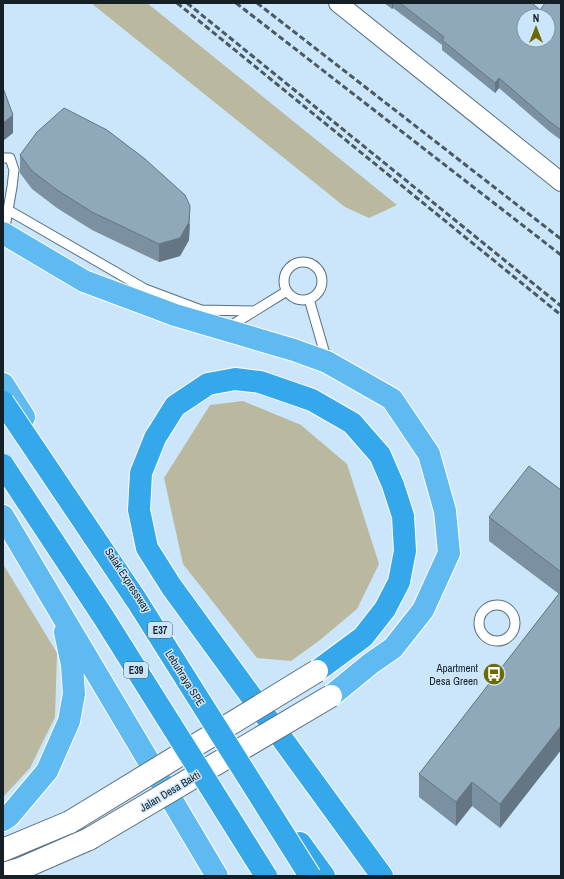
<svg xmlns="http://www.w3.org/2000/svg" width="564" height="879" font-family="'Archivo Narrow',sans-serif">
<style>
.green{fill:#bab99f}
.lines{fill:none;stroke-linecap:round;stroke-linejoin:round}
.service-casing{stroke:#576f81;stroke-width:11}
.minor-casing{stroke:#576f81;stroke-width:20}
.tertiary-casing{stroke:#576f81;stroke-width:24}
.trunk-casing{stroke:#fff;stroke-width:24}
.motorway-casing{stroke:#fff;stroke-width:24}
.service{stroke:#fff;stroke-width:9}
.minor{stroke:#fff;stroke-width:18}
.tertiary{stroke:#fff;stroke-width:22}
.trunk{stroke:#5ebaf0;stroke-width:22}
.motorway{stroke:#35a8ec;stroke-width:22}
.rail{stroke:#4a5964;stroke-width:3;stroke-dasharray:6 3;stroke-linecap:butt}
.tertiary-bridge-casing{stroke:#576f81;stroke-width:24;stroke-linecap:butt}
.motorway-bridge-casing{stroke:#fff;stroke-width:24;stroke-linecap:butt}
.tertiary-bridge{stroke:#fff;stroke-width:22}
.motorway-bridge{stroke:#35a8ec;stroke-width:22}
.wall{fill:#7b91a1}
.shaded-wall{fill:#647683}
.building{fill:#8fa9bb;stroke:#647683;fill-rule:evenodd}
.labels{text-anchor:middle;stroke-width:3;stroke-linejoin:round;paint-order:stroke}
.shield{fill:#cbe6fa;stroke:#4c5b66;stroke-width:1}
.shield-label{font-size:10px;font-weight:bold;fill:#151f26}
.street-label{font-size:11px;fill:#151f26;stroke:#cbe6fa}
.poi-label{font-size:11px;fill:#151f26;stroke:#cbe6fa;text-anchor:end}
</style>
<rect width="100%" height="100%" fill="#cbe6fa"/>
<path class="green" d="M91,3h56l250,202 -28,13 -24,-11z
M243,401l58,24 46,39 32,100 -22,45 -37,31 -29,21 -34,-3 -74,-94 -19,-86 46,-73z
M3,564l54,89 -2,64 -25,51 -27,29z"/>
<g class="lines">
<g class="service-casing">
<path id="service" d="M3,158h7l4,12 -2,17 -8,46
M8,210l137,79 56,21 52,1
M284 281a19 19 0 1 1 38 0a19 19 0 1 1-38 0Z
M309,299l18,62
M227,328l60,-37
M479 623a18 18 0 1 1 36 0a18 18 0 1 1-36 0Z"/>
</g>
<g class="minor-casing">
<path id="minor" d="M338,3l223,179"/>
</g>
<g class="tertiary-casing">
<path id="tertiary" d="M3,850l67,-28
M3,874l17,-5 69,-30"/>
</g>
<g class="trunk-casing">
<path id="trunk" d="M3,233l81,48 91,34 119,35 33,12 65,37 37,55 16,57 4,42 -26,57 -30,38 -23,16 -39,32
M3,384l21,33
M3,516l214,360
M3,820l6,-4 38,-45 22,-50 5,-27 -2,-29 -7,-33"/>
</g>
<g class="motorway-casing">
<path id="motorway" d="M317,671l46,-34 22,-28 14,-27 6,-31 -2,-35 -10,-31 -13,-30 -28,-32 -40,-23 -52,-18 -25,-3 -27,5 -33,22 -20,32 -14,35 -2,37 8,38 24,38 211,290
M300,843l24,33"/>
</g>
<use href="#service" class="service"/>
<use href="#minor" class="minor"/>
<use href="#tertiary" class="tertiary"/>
<use href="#trunk" class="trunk"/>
<use href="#motorway" class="motorway"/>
<path class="rail" d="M177,3l384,312
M187,3l374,303
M236,3l325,252
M257,3l304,236"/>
<g class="tertiary-bridge-casing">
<path id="tertiary-bridge" d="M70,822l247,-151
M89,839l242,-143"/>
</g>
<g class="motorway-bridge-casing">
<path id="motorway-bridge" d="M3,402l134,199 173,275
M3,465l101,153 162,258"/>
</g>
<use href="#tertiary-bridge" class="tertiary-bridge"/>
<use href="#motorway-bridge" class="motorway-bridge"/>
</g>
<path class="wall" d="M384,3h146l10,7 21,-7v137l-11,-8 -51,-44 -4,5 -53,-43v-5l-49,-37 -1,1z
M20,155l170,69 -1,16 -9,16 -21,6 -67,-32 -35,-22 -25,-19 -12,-16z
M561,490v260l-61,78 -28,-22 -16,20 -37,-29v-23l140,-180 -70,-53v-24z"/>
<path class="shaded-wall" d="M392,3h1v5l-1,1z
M499,78v10l-4,5v-10z
M13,115v18l-10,8v-18z
M190,206l-1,34 -9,16 -21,6v-18z
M561,726v24l-61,78v-24z
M472,782v24l-16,20v-24z"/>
<path class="building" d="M400,3h130v1l2,-1 8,7 5,-7h16v127l-11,-8 -51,-44 -4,5 -53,-43 2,-3zM524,16h24v24h-24z
M3,88l10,27 -10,8z
M64,108l43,22 38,29 40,36 5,11 -1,16 -9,16 -21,6 -67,-32 -35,-22 -25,-19 -12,-16 17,-23z
M529,466l32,24v82l-72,-55z
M561,591v135l-61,78 -28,-22 -16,20 -37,-28z"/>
<defs>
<g id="bus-disc" transform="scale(1.15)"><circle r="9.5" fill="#6e6800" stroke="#cbe6fa"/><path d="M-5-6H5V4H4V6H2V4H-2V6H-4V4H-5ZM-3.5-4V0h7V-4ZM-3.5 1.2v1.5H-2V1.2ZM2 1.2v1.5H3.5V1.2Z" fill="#fff"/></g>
</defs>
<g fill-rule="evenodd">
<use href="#bus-disc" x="494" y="674"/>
</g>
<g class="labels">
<g class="shield">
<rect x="148" y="622" width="24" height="16" rx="3"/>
<rect x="124" y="662" width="24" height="16" rx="3"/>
</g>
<g class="shield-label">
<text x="160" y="634">E37</text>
<text x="136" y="674">E39</text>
</g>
<g class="street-label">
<text transform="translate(128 580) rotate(57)" y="4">Salak Expressway</text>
<text transform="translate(185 678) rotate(58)" y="4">Lebuhraya SPE</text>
<text transform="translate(170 791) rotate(-31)" y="4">Jalan Desa Bakti</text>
</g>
<g class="poi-label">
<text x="478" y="672">Apartment<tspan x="478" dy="13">Desa Green</tspan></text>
</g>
</g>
<rect width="564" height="879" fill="none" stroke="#151f26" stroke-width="8"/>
<g transform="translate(536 28)"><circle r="19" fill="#cbe6fa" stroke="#8296a5"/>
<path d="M0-3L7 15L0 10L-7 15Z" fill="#6e6800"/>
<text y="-6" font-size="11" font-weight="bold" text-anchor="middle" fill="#151f26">N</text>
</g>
</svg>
